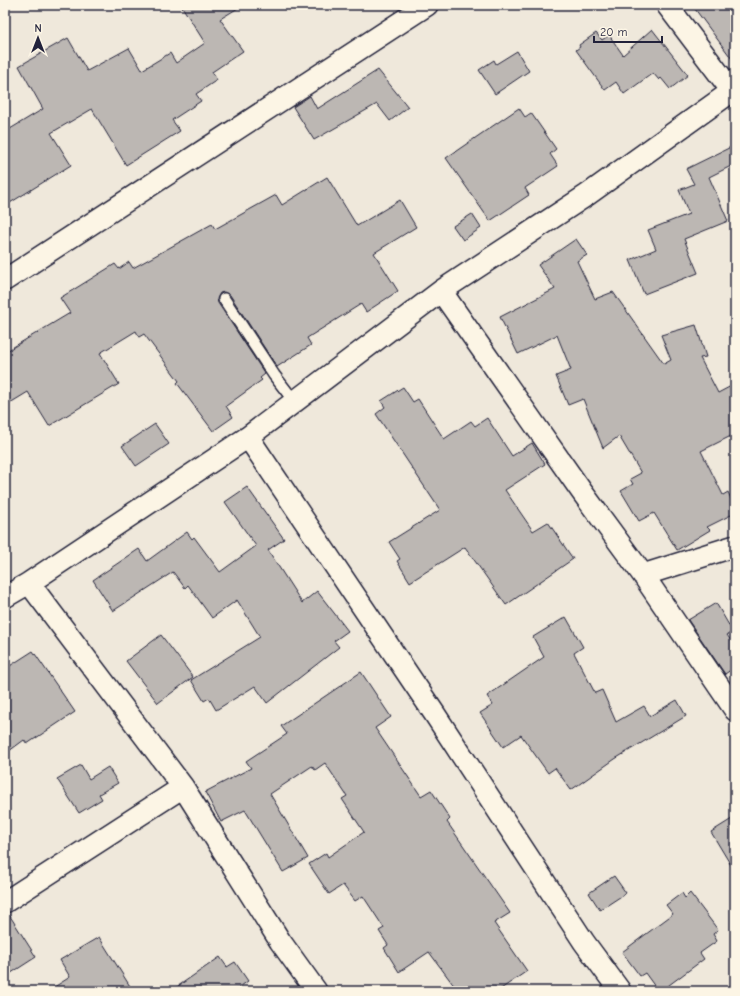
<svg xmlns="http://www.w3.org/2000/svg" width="740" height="996" font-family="'Comic Neue',sans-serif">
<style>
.building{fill:#bcb7b3;stroke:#22223b}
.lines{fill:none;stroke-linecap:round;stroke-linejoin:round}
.service-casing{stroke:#22223b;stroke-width:14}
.minor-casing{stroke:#22223b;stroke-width:24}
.service{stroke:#fcf5e5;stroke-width:11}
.minor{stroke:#fcf5e5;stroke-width:21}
</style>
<rect width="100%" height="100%" fill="#efe8db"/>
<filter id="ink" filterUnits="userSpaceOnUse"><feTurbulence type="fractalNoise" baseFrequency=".025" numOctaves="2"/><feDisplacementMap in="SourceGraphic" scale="8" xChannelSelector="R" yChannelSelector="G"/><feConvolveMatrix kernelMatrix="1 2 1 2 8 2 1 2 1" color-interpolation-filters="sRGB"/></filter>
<g filter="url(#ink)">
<path class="building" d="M181,5h62l-23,14 23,32 -31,21 5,8 -21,14 5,7 -29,19 8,11 -54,34 -34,-56 -41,24 20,32 -66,41v-74l38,-23 -24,-43 49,-28 19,33 42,-23 13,22 28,-17 6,10 29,-20z
M692,5h43v58z
M652,29l36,46 -18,14 -9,-11 -2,2 -6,-7 -29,21 -8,-12 -11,8 -29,-40 4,-3 -1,-2 17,-12 6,7 7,-5 14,20z
M517,51l12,20 -34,23 -16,-24 15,-10 2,4z
M378,70l30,37 -18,14 -13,-17 -63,36 -21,-33 17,-11 7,13z
M519,108l6,9 6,-4 25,36 -6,5 8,12 -33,22 4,7 -39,26 -44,-63z
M735,145v19l-26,13 19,44 -44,18 14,34 -54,21 -14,-34 26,-11 -8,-19 41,-16 -10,-24 15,-6 -8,-15z
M327,177l30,49 43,-26 16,27 -42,26 24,38 -32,21 -5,-8 -54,34 4,7 -34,22 -47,-72 -6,-3 -4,1 -3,6 1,4 47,71 -5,4 2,2 -36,26 7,11 -20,14 -36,-48 2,-2 -35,-47 -5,3 -3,-6 -36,22 19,31 -70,42 -21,-34 -23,14v-54l65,-39 -10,-15 55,-34 4,5 10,-7 4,6 79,-44 3,5 61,-34 6,10z
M472,214l9,14 -18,12 -10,-14z
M576,239l11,16 -10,6 18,38 18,-7 51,72 7,-4 -10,-25 35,-10 10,32 -6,1 18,35 17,-9v50l-34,17 22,44 5,-3 7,16v5l-28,14 3,3 -33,20 -23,-37 -15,8 -18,-30 12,-7 -3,-5 11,-6 -22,-37 -16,12 -20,-49 -15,6 -12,-29 15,-6 -14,-35 -39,19 -18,-37 55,-28 -17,-24z
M403,387l10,15 5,-3 26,40 27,-18 4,5 12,-8 25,38 20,-13 13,21 -40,26 28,41 15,-9 25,37 -67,46 -41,-58 -55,35 -13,-21 3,-2 -11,-17 51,-32 -64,-96 9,-7 -4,-6z
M155,424l14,20 -33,22 -14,-20z
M247,487l37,52 -16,11 34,53 15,-12 31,40 -14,10 5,6 -72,56 -12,-17 -39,24 -7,-12 -5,3 -13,-21 69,-43 -23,-37 -25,18 -24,-33 -3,3 -12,-16 -60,39 -20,-31 46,-31 8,12 40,-29 5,7 2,-2 26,35 36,-26 -31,-44z
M716,603l17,29 -6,3 8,11v21l-10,7 -37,-54z
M566,617l17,30 -9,6 21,40 7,-3 14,32 28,-16 6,10 27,-16 9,16 -71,43 -44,31 -16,-22 -7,5 -27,-38 -18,12 -23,-34 13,-8 -6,-9 57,-39 -11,-20z
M161,635l32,42 -35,26 -32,-42z
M33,651l42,61 -48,32 -3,-4 -19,14v-85z
M361,672l30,45 -16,11 46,68 10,-6 19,29 -3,3 63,91 -16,10 33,48 -29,20h-40l-29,-39 -30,20 -15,-24 4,-3 -9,-14 5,-3 -21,-32 -8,5 -12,-16 -14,9 -20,-30 17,-11 2,4 36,-25 -22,-33 5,-3 -22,-33 -10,7 -3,-4 -42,28 38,64 -25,14 -38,-62 -24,12 -16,-30 46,-24 -5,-7 41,-27 -6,-8z
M81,765l8,14 19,-12 10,16 -19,11 3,5 -23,14 -22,-34z
M735,817v55l-24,-40z
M614,876l12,17 -26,17 -11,-17z
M682,893l3,5 5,-5 28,37 -5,4 4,7 -17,12 4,6 -43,32h-3l-13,-18 -5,3 -18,-24 51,-38 -7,-9z
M8,913l28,44 -31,20v-63z
M99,937l34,54h-85l22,-14 -10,-17z
M220,957l7,10 8,-5 13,19 -14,10h-63z"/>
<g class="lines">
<g class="service-casing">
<path id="service" d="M224,299l50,76 20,26"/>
</g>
<g class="minor-casing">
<path id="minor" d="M667,5l65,86
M5,280l422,-275
M441,291l141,201 61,83 92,135
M248,437l186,276 150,229 36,49
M643,575l92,-29
M29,583l154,204 97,154 36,50
M5,597l24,-14 219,-146 193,-146 146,-96 148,-106
M5,902l178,-115"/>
</g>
<use href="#service" class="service"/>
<use href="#minor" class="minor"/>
</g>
</g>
<rect width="740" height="996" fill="none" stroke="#fcf5e5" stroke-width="20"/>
<rect x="10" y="10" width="720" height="976" fill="none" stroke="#22223b" stroke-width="1.5" filter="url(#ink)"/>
<g transform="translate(38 38)" stroke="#fcf5e5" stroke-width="3" paint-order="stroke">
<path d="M0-3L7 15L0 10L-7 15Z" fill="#22223b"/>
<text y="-6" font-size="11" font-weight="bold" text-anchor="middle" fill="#22223b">N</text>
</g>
<path d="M594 36v6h68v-6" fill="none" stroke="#22223b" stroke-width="2"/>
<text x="600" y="36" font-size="12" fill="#22223b" stroke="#fcf5e5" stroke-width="3" paint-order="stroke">20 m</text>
</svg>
